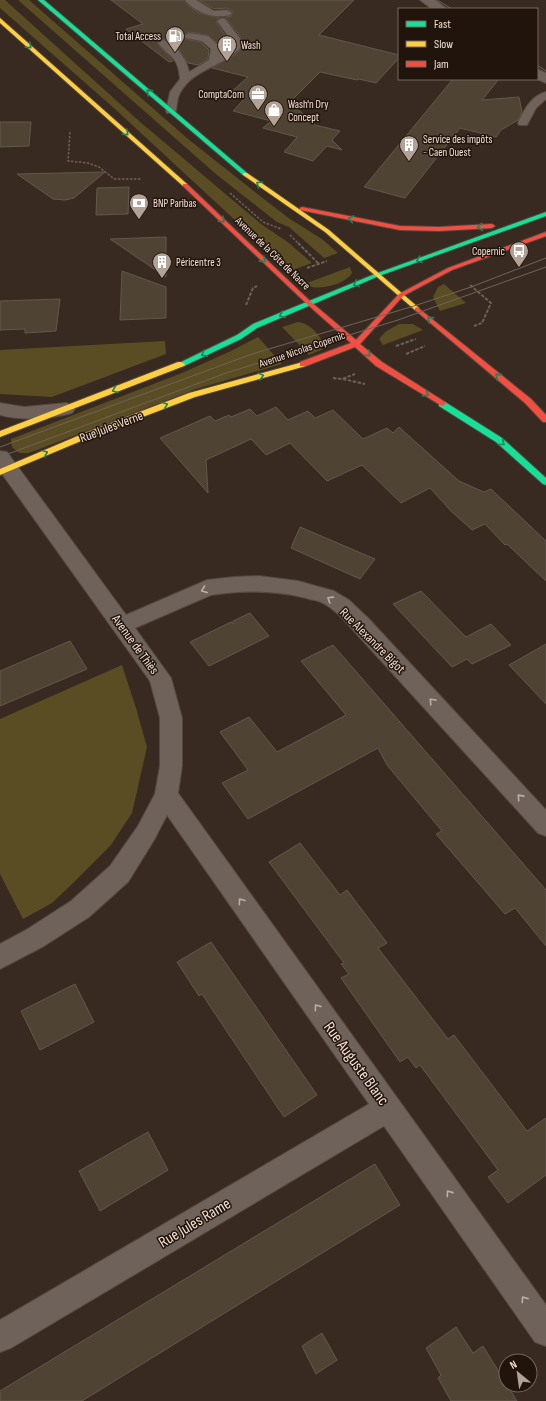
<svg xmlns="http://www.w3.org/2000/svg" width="546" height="1401" font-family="'Sofia Sans Condensed',sans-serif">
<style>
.green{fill:#5a4d23}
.building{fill:#4f4333;stroke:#63584e}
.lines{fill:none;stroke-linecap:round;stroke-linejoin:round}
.lane-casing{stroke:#554840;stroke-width:2}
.street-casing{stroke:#554840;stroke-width:2}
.fast-casing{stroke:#554840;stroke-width:2}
.slow-casing{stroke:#554840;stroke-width:2}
.jam-casing{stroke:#554840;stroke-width:2}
.path-far1{stroke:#6c6159;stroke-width:1.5;stroke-dasharray:2.5 1.5;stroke-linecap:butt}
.path{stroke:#6c6159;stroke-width:2;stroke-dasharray:3.5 1.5;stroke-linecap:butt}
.lane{fill:#6e625b;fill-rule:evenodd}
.street{fill:#6e625b;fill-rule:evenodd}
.fast{fill:#16e098;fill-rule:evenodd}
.slow{fill:#ffcf43;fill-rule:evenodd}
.jam{fill:#f24e42;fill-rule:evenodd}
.tram{stroke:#6f645c;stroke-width:1}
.oneway{stroke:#1b8459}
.oneway2{stroke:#beaea5}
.labels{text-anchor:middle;stroke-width:3;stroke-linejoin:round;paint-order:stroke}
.far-poi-label{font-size:11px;fill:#f3e1d6;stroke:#21140c;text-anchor:start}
.far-street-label{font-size:11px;fill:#f3e1d6;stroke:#21140c}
.street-label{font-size:13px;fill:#f3e1d6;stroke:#21140c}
.near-street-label{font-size:16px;fill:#f3e1d6;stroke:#21140c}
</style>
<rect width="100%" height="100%" fill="#382a20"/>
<path class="green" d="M0,0h5l134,121 122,103 28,19 23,20 -22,8 -175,-162 -115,-101z
M18,0h11l159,139 77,61 25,19 32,20 16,14 -14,5 -35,-31 -12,-5 -60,-47z
M350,267l2,6c-7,12 -36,19 -48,11z
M444,284l22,19 -26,8 -7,-14 5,-10z
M298,322c15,3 18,11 27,22l-4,6 -12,5 -27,-28z
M399,324h14l10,6 -40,15 -4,-6 6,-7z
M258,337l24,27 -86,25 -167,64h-10l-7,-6 -1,-8 171,-66 49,-22z
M165,341l1,13 -114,43 -52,-3v-44z
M122,665l14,43 11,39 -15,66 -21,32 -41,41 -18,17 -29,16 -23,-45v-155z"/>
<path class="building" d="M111,0h73l5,6 10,7 21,5 -4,4 14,20v2l-8,7v-4l-14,-12 -19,-3 -6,3 2,4 16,3 8,8 -1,9 -10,6 -10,-2 -11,-16 -8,-7 -7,-1 -5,4 16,18 -4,1 -43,-33 17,-5z
M199,0h155l-35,35 80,20v3l-23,25 -17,-4 -2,1 -37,-8 -30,30 25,23 25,6 -8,9 10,10 -15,-4 -14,15 -29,-9 13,-15 -34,-9 8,-7 -38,-10 12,-13 -16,-4 19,-17 -36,-9 24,-14 7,-7 1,-6 -19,-24 6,-1 2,-4 -6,-4 -13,1z
M453,79h46l-17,21 37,-3 3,15 -4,8 -17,10 -5,7 -36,-9 -55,70 -41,-11z
M0,122h31l-2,24 -29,1z
M105,172l-31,26 -9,2 -12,-1 -36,-25z
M129,187l-1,27 -32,1 1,-27z
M166,237v40l-56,-38z
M122,271l44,16v31l-46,2z
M60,299l-4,32 -31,2v-4l-25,1v-29z
M276,407l12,13 20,-9 7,7 18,-8 30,29 24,-11 6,5 6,-6 60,54 25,11 7,-3 55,52v40l-39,-37 -2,1 -20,-21 -13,6 -21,-19 -21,-23 -29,15 -39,-38 -35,16 -37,-38 -24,12 -15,-16 -45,21 2,33 -48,-55 50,-22 5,5 14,-6 2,2 19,-8 7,7z
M300,527l75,32 -15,20 -69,-31z
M421,591l45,46 25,-13 20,21 -39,19 -5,-5 -15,8 -59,-63z
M250,613l19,23 -60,30 -19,-24 41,-20 2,2v-3z
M70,641l17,28 -87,37v-35z
M546,644v60l-37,-39z
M333,645l213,245v56l-31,-38 -10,6 -31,-36 -38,-44 6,-3 -55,-66 -9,-17 -130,71 -26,-36 26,-13 -28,-38 29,-15 28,35 69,-37 -45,-54z
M300,843l40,52 7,-5 40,53 -9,5 70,91 6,-4 73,96 19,-13v57l-38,28 -20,-26 10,-7 -78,-105 -4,3 -8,-11 -8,5 -59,-84 8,-4 -8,-10 3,-1 -75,-101z
M211,942l106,153 -33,22 -82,-123 -3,2 -22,-34z
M75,984l19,38 -54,28 -19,-39z
M148,1132l20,38 -68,41 -21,-40z
M375,1164l25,41 -318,196h-82v-10z
M456,1327l17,26 10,-7 34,55h-66l-13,-23 3,-3 -15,-27z
M322,1333l15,27 -21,14 -14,-28z"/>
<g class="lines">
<g class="lane-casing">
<path id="lane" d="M185,0h11l18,11 13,-1 5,3 -2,2c-16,4 -34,-2 -45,-15z
M222,18l3,1 17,22v5c-16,20 -50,23 -62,47 -3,5 -3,12 -4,18l-1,2h-8l-1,-2 4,-19 10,-13c-2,-23 -9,-20 -22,-36l5,-3c13,3 24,20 26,32l20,-12 2,-11 -9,-8 -16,-3 -2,-2 5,-3 19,3 13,12 -1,6 12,-9v-4l-15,-20z
M546,92v7l-10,9 -9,17h-8l-1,-2c6,-13 13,-27 28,-31z"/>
</g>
<g class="street-casing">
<path id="street" d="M420,0h15l12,9h-15z
M537,69l9,4v10l-9,-4z
M0,403l24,4 42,-4 6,2 3,4 -3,4c-22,6 -50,8 -72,2z
M0,451l7,1 119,163 81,-35 27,-3 25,-1 39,5 36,10 15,9 20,19 177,191v26l-8,-3 -184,-202c-9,-10 -20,-23 -33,-29 -4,-2 -10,-2 -15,-4 -32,-8 -63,-8 -95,-3l-76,33 36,50 11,40v48l-4,27 368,512v41l-11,-4 -151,-216 -373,222 -11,4v-32l369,-216 -202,-289 -13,25 -26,42 -39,35 -45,29 -44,23v-25l26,-14 45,-29 39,-35 28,-40 17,-32 5,-28v-48l-10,-37 -150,-210z"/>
</g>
<g class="fast-casing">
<path id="fast" d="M38,0h6l203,173v2h-4z
M546,212v4l-167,60 -122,52 -16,11 -57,27h-3l-4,-2 60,-29 16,-11 122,-50z
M439,402h6l57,36 44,40v7l-3,-1 -47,-42 -57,-36z"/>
</g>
<g class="slow-casing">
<path id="slow" d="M0,18l187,166v2h-4l-183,-163z
M243,173h4l82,57 90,78v2h-4l-90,-78 -82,-57z
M178,362h3l4,2 -1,2 -184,71v-6z
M303,362l4,2 -1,2 -111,31 -102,39 -93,39v-6l87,-37 102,-39z"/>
</g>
<g class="jam-casing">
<path id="jam" d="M183,184h4l124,118 45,38 43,-46 49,-26 98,-36v4l-94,34 -49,26 -43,48 22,18 63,40 1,2 -4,2 -66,-40 -21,-19 -49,19h-6v-4l51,-19 -44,-39 -124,-118z
M302,207l98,19 39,1 53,-3 3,2 -3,2 -53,3 -39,-1 -100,-20v-2z
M417,307l114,92 15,16v7h-3l-18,-19 -110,-93v-2z"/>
</g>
<path class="path-far1" d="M70,132l-2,29 20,2 11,4 15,12h28
M230,193l33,29 18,7
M290,235l9,9"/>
<path class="path" d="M298,243l21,21
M307,268l20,-7
M470,285l21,18 -9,20 -8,3
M246,305l7,-17 4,-2
M396,346l20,-7
M406,354l19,-8
M333,378l9,1 13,-5
M343,379l22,5"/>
<use href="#lane" class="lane"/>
<use href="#street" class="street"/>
<use href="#fast" class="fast"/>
<use href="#slow" class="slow"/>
<use href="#jam" class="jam"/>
<path class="tram" d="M426,0l15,9
M437,0l15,9
M537,65l9,6
M537,73l9,6
M0,447l252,-93 162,-48 57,-19 75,-29
M0,457l226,-84 172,-53 148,-53"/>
</g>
<defs><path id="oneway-chevron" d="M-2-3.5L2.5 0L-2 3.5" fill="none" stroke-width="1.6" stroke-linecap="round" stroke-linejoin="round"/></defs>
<g class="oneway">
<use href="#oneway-chevron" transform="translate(29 46) rotate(42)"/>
<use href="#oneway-chevron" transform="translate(149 92) rotate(-139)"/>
<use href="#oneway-chevron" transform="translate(126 133) rotate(42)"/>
<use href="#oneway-chevron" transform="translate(259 184) rotate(-145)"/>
<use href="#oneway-chevron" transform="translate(351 219) rotate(-169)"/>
<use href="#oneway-chevron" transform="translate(222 220) rotate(43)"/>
<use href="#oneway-chevron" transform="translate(480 227) rotate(176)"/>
<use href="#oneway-chevron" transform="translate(263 260) rotate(44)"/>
<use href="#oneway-chevron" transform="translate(419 260) rotate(160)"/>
<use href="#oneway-chevron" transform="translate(356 284) rotate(157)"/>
<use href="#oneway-chevron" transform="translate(282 315) rotate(157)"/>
<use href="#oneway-chevron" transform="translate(430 319) rotate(-140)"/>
<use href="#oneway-chevron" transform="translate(204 354) rotate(154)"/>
<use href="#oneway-chevron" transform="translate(368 354) rotate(42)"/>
<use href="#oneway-chevron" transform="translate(261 376) rotate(-15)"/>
<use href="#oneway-chevron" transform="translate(498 376) rotate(-140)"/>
<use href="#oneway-chevron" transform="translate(115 390) rotate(159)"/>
<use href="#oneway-chevron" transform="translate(426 394) rotate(32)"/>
<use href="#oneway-chevron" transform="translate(165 405) rotate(-21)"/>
<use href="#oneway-chevron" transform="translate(502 443) rotate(39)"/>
<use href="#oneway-chevron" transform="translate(45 453) rotate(-23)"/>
</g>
<g class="oneway2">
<use href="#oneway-chevron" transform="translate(204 590) rotate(159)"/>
<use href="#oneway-chevron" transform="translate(330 599) rotate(-148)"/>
<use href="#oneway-chevron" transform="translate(432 701) rotate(-133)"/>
<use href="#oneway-chevron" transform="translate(520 797) rotate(-132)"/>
<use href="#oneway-chevron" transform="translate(241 901) rotate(-126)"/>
<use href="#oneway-chevron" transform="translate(317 1007) rotate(-126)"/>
<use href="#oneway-chevron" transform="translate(449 1193) rotate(-125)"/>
<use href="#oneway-chevron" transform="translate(524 1299) rotate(-125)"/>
</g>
<defs>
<g id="fuel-pin" transform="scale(1)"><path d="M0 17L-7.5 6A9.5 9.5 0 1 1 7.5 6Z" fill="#b2a196" stroke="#21140c"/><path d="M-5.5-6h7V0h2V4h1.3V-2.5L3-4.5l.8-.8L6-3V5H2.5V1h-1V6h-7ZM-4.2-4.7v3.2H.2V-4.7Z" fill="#fff"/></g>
<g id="building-pin" transform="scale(1)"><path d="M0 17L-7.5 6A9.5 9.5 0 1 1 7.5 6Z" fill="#b2a196" stroke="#21140c"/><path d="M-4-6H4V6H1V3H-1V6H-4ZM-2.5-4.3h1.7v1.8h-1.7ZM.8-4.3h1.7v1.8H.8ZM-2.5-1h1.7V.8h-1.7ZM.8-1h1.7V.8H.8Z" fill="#fff"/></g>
<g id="office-pin" transform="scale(1)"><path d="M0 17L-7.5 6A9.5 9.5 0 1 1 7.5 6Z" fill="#b2a196" stroke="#21140c"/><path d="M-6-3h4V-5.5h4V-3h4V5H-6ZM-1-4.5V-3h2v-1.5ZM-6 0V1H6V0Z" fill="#fff"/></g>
<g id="shop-pin" transform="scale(1)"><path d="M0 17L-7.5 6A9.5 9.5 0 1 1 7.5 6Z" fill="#b2a196" stroke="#21140c"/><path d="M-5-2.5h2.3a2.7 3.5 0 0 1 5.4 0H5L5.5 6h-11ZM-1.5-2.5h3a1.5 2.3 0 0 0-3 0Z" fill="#fff"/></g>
<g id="bank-pin" transform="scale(1)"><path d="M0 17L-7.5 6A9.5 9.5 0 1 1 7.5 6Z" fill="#b2a196" stroke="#21140c"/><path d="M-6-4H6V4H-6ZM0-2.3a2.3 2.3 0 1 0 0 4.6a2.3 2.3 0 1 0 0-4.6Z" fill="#fff"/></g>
<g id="bus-pin" transform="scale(1)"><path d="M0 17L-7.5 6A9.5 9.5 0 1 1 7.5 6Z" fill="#b2a196" stroke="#21140c"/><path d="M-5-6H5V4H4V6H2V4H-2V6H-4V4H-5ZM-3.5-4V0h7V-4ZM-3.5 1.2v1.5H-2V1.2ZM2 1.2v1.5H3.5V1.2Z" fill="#fff"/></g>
</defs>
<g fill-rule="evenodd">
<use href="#fuel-pin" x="175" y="36"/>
<use href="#building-pin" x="227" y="45"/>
<use href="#office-pin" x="258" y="94"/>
<use href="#shop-pin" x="274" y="110"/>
<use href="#building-pin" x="409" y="145"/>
<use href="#bank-pin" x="139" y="203"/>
<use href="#bus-pin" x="519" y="251"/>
<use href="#building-pin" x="162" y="262"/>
</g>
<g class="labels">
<g class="far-poi-label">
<text x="161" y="40" text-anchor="end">Total Access</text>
<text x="241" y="49">Wash</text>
<text x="244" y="98" text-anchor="end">ComptaCom</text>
<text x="288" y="108">Wash'n Dry<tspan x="288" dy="13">Concept</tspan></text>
<text x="423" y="143">Service des impôts<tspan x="423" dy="13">- Caen Ouest</tspan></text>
<text x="153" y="207">BNP Paribas</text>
<text x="505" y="255" text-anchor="end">Copernic</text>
<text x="176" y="266">Péricentre 3</text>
</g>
<g class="far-street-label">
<text transform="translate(273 253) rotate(44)" y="4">Avenue de la Côte de Nacre</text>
<text transform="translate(302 349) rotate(-19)" y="4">Avenue Nicolas Copernic</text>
</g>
<g class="street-label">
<text transform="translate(111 426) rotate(-21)" y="5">Rue Jules Verne</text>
<text transform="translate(373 640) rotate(45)" y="5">Rue Alexandre Bigot</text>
<text transform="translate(136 644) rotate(54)" y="5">Avenue de Thiès</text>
</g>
<g class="near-street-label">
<text transform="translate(357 1063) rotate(54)" y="6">Rue Auguste Blanc</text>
<text transform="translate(194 1222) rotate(-31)" y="6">Rue Jules Rame</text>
</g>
</g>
<rect x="398" y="8" width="140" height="72" fill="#21140c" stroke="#75665d"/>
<rect x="406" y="21" width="20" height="6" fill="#16e098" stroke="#75665d"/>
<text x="434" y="28" font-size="12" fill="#f3e1d6">Fast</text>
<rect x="406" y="41" width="20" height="6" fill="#ffcf43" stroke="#75665d"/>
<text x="434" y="48" font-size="12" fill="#f3e1d6">Slow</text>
<rect x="406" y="61" width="20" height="6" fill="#f24e42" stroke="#75665d"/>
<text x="434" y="68" font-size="12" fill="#f3e1d6">Jam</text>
<g transform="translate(518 1373) rotate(331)"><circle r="19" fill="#21140c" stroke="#75665d"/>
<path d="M0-3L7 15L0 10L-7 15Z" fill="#b2a196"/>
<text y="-6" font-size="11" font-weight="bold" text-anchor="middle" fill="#f3e1d6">N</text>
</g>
</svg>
